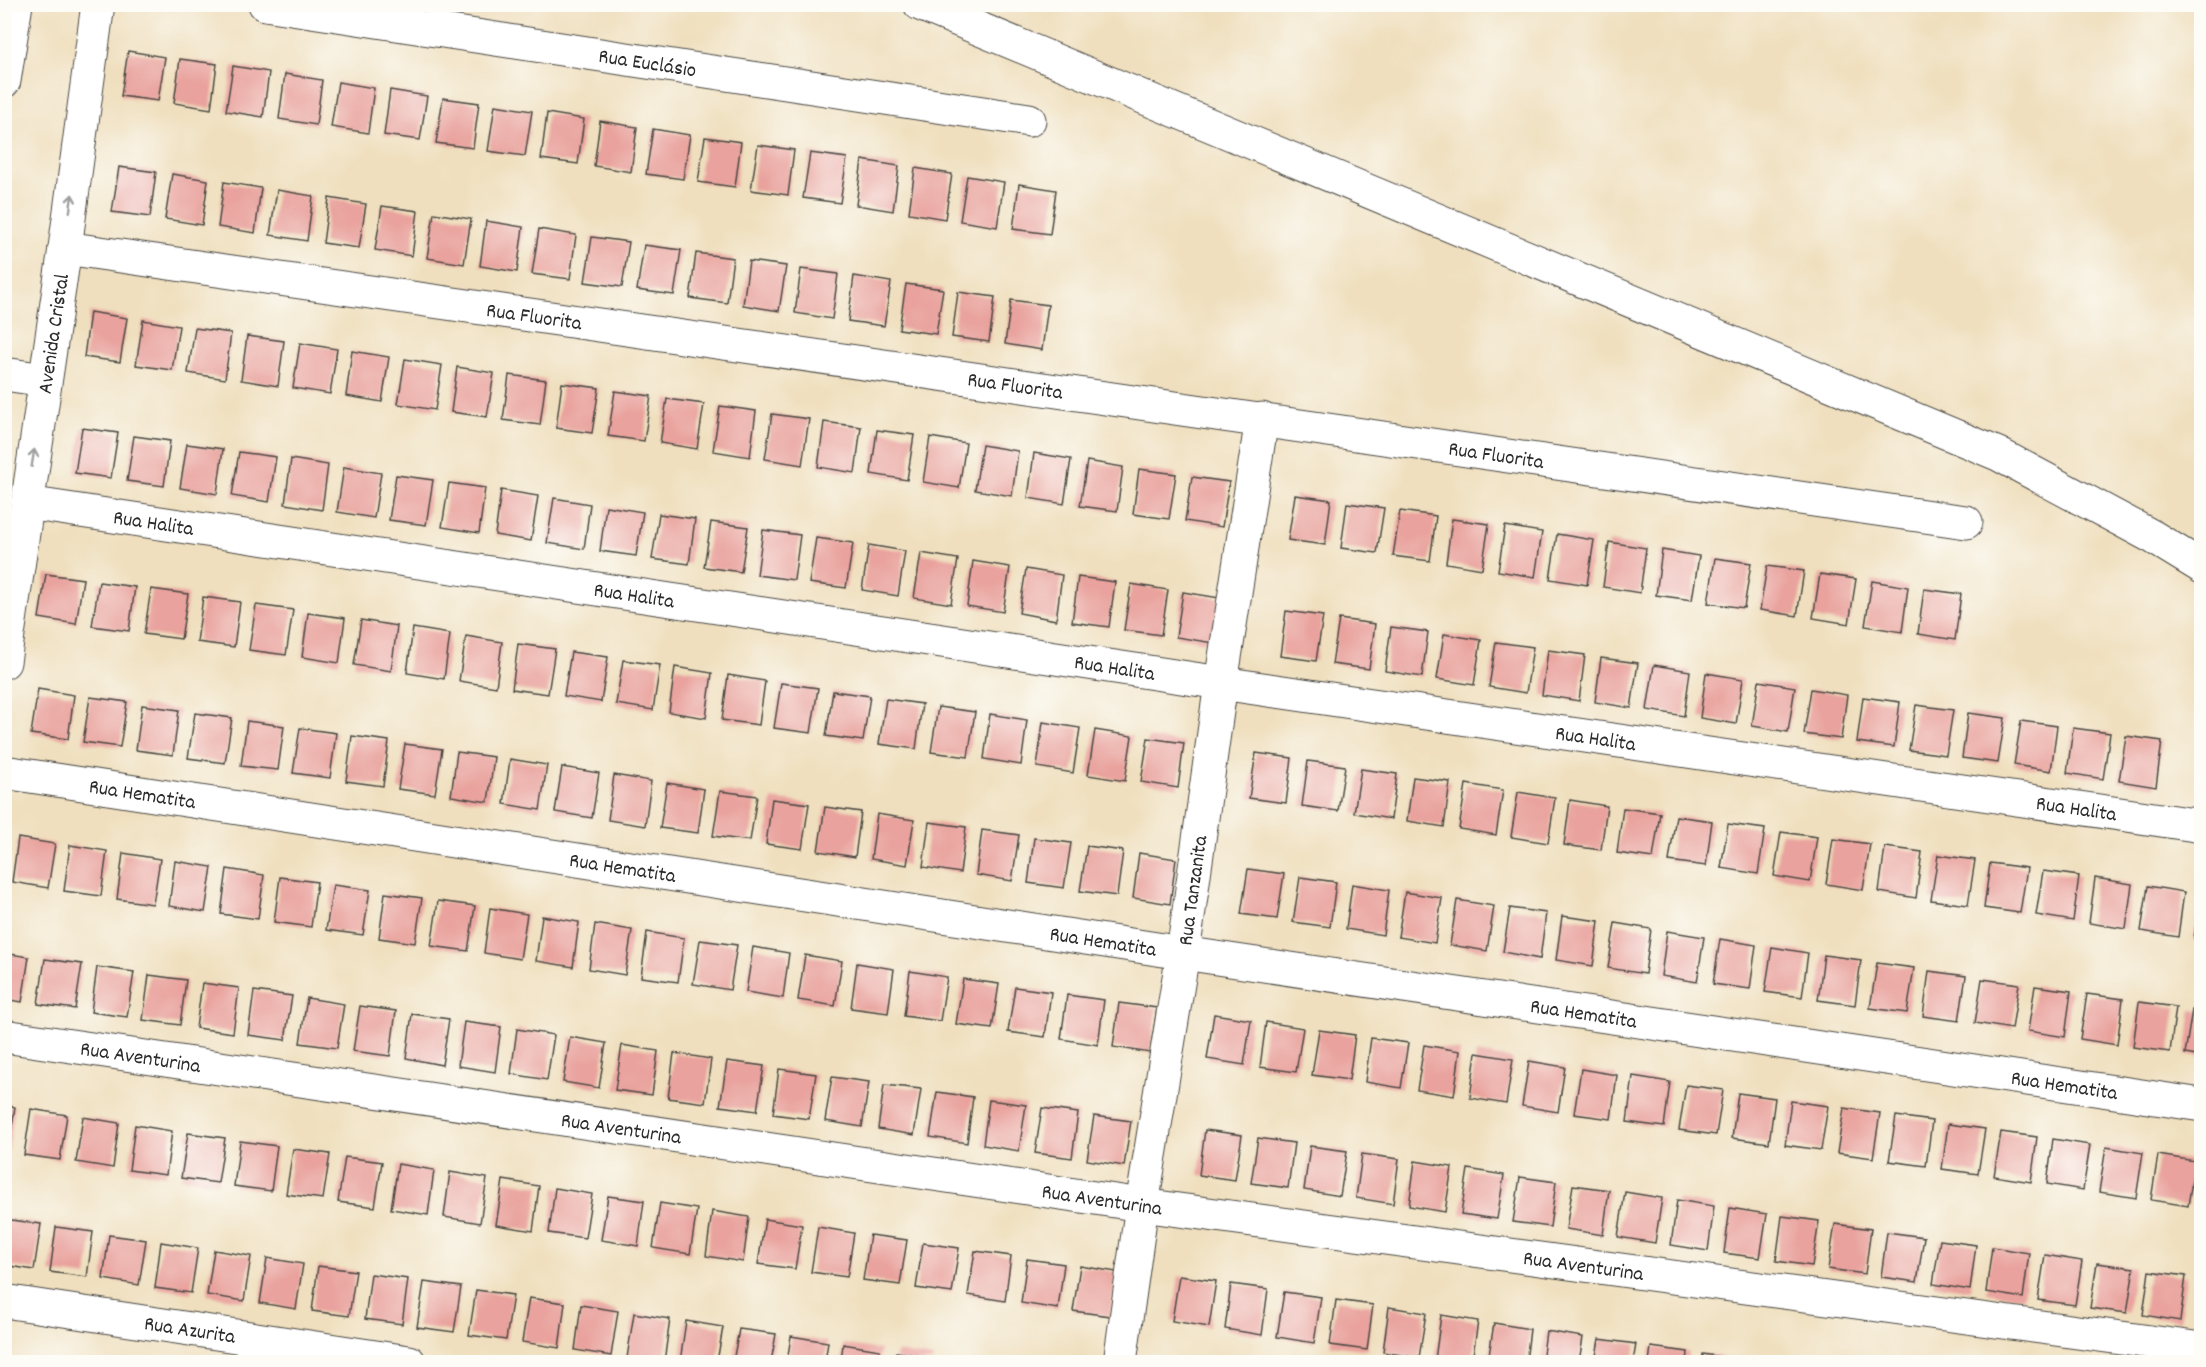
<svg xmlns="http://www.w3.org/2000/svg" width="2206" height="1367" font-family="Dekko,sans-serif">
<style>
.building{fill:#e9a29d}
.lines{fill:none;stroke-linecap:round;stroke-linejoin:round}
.minor-casing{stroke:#484641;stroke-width:35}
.minor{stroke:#fff;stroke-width:33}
.oneway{stroke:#a0a0a0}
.labels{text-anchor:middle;stroke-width:4.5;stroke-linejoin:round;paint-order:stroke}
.street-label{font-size:21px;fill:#2b2b2b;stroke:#fdfcf7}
</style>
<rect width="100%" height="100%" fill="#fdfcf7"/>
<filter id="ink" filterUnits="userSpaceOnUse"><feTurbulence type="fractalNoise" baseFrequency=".0167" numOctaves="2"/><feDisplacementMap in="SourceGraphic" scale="12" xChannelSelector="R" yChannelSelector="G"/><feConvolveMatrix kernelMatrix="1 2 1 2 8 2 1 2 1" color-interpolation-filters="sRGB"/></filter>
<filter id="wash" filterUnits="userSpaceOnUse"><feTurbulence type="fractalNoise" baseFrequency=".008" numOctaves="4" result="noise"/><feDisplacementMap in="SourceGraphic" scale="24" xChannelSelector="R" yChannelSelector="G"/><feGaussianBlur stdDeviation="1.35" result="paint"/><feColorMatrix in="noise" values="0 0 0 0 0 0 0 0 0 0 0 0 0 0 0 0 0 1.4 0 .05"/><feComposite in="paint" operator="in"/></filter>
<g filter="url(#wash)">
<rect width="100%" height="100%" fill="#efdfbe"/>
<g id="blocks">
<path class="building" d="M128,51l37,6 -7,44 -37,-5z
M180,59l37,5 -6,45 -37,-6z
M233,66l36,6 -6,45 -37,-6z
M285,74l37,6 -6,45 -37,-6z
M338,82l36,6 -6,45 -37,-6z
M390,90l37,6 -7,44 -36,-5z
M443,98l36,5 -6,45 -37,-5z
M495,105l37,6 -7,45 -37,-5z
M547,113l37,6 -6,45 -37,-5z
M600,121l37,6 -6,45 -37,-6z
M653,129l37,6 -7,44 -37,-5z
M705,137l36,5 -6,45 -37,-5z
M758,145l36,5 -6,45 -37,-5z
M810,153l37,5 -7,45 -37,-5z
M862,160l37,6 -6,45 -37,-6z
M119,167l37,5 -6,45 -38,-5z
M915,168l37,6 -7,45 -36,-6z
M172,174l36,6 -6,45 -37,-6z
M967,176l37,6 -7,45 -37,-6z
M224,182l37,6 -6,45 -37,-6z
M1019,184l37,6 -6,44 -37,-5z
M277,190l36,6 -6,45 -37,-6z
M329,198l37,6 -7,44 -36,-5z
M382,206l36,5 -6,45 -37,-6z
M434,213l37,6 -7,45 -37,-6z
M486,221l37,6 -6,45 -37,-6z
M539,229l37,6 -6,44 -38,-5z
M592,237l37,5 -7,45 -37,-5z
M644,245l37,5 -7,45 -37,-5z
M696,253l37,5 -6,45 -37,-5z
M749,261l37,5 -7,45 -36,-6z
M801,269l37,5 -6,45 -37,-6z
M854,276l37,6 -7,44 -36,-5z
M906,284l37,5 -7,45 -37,-5z
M958,292l37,5 -6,45 -37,-5z
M1011,300l37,5 -6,45 -37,-6z
M90,312l37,6 -7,44 -36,-5z
M143,320l36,6 -7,44 -36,-5z
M195,328l36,5 -6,46 -37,-6z
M247,336l37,5 -6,45 -37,-6z
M300,343l37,6 -7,45 -37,-6z
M352,351l37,6 -7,45 -36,-6z
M405,359l37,6 -7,45 -37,-6z
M457,367l37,6 -7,44 -36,-5z
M509,375l37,5 -6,45 -37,-5z
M562,383l37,5 -7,45 -36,-5z
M615,391l36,5 -7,45 -36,-5z
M667,399l37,5 -7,45 -37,-6z
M720,406l36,5 -6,46 -37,-6z
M772,414l37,5 -7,46 -37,-6z
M824,422l37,5 -6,46 -37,-6z
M82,428l36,5 -7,45 -36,-5z
M877,430l37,5 -7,45 -36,-6z
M134,436l36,5 -6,45 -37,-5z
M930,437l36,6 -7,45 -36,-6z
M187,444l36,5 -6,45 -37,-6z
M982,445l36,6 -6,45 -37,-6z
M239,452l37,5 -7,45 -37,-6z
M1034,453l37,6 -7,45 -36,-6z
M291,459l37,6 -6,45 -37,-6z
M1087,461l36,6 -6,44 -37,-5z
M344,467l37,6 -7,45 -37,-6z
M1139,469l37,5 -7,45 -36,-5z
M396,475l37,5 -7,45 -37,-5z
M1192,477l37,5 -7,45 -37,-6z
M449,483l36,5 -6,45 -37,-6z
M501,490l37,6 -7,45 -36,-6z
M1295,495l36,5 -6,45 -37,-5z
M554,498l36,6 -6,45 -37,-6z
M1347,503l37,5 -7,45 -36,-5z
M606,506l37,6 -7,44 -36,-5z
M1400,511l36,5 -6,45 -37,-5z
M659,514l36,5 -6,45 -37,-5z
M1452,519l37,5 -7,45 -36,-6z
M711,522l37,5 -7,45 -37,-5z
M1505,526l37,6 -7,45 -37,-6z
M763,530l37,5 -6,45 -37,-5z
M1557,534l37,6 -7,45 -37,-6z
M816,538l37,5 -7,45 -37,-5z
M1609,542l37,6 -6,45 -37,-6z
M869,545l36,6 -7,45 -36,-6z
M1662,550l37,6 -7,44 -36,-5z
M921,553l37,6 -7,45 -37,-6z
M1715,558l36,5 -7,45 -36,-5z
M973,561l37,6 -7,45 -36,-6z
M1767,566l37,5 -7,45 -37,-6z
M1026,569l36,6 -6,45 -37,-7z
M46,574l37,5 -7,45 -37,-6z
M1820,574l36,5 -7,45 -36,-6z
M1078,577l37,5 -6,45 -37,-5z
M1872,581l36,6 -6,45 -37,-6z
M99,582l36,5 -6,44 -37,-5z
M1131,584l37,6 -7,45 -37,-5z
M151,589l37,5 -7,45 -37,-5z
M1924,589l37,5 -6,46 -37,-6z
M1183,592l37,6 -7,45 -37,-6z
M203,597l37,5 -6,45 -37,-5z
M256,605l37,5 -7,45 -37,-5z
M1286,611l37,5 -7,45 -36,-5z
M308,613l37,5 -6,45 -37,-6z
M1339,619l36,5 -6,45 -37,-5z
M361,620l36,6 -6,45 -37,-6z
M1391,627l37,5 -6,45 -37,-6z
M413,628l37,6 -6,45 -37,-6z
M1444,634l37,6 -7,45 -37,-6z
M466,636l36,6 -6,45 -37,-6z
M1496,642l37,5 -7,46 -37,-6z
M518,644l37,5 -7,45 -36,-5z
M1548,650l37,5 -6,46 -37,-6z
M571,652l37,5 -7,45 -37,-6z
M1601,658l37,5 -7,45 -36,-6z
M623,660l37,5 -7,45 -37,-6z
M1654,665l36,6 -6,45 -37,-6z
M675,667l37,6 -6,45 -37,-6z
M1706,673l37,6 -7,45 -36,-6z
M728,675l37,6 -6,44 -37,-5z
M1759,681l36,6 -7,45 -36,-6z
M781,683l37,5 -7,45 -37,-5z
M38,689l36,6 -6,44 -37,-5z
M1811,689l36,6 -6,44 -37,-5z
M833,691l37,5 -7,45 -37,-5z
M90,697l37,5 -7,45 -37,-5z
M1863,697l37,5 -6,45 -37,-5z
M886,699l36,5 -6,45 -37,-5z
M142,705l37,5 -6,45 -37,-5z
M1916,705l37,5 -7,45 -37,-5z
M938,707l37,5 -7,45 -37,-5z
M195,713l37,5 -7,45 -37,-5z
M1968,713l37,5 -7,45 -36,-5z
M990,714l37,6 -6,45 -37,-6z
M247,721l37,5 -6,44 -37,-4z
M2021,721l36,5 -6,45 -37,-6z
M1043,722l37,6 -7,45 -36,-6z
M300,728l36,5 -6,45 -37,-5z
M2073,728l37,5 -7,46 -36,-6z
M1095,730l37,6 -7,45 -37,-6z
M352,736l37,5 -6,45 -37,-5z
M2126,736l36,5 -6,46 -37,-6z
M1148,738l36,5 -6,45 -37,-6z
M405,744l37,5 -7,45 -37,-5z
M457,752l37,5 -6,45 -37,-6z
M1256,753l36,5 -6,45 -37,-5z
M510,759l37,6 -7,45 -36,-6z
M1308,761l37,5 -7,45 -36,-5z
M562,767l37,6 -7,45 -37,-6z
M1361,769l36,5 -6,45 -37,-6z
M614,775l37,6 -6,45 -37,-6z
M1413,777l37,5 -6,45 -37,-6z
M667,783l37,6 -6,44 -38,-5z
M1466,784l37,6 -7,45 -37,-6z
M720,791l37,5 -7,45 -37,-5z
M1518,792l37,6 -7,45 -37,-6z
M772,799l37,5 -7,45 -36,-5z
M1570,800l37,6 -6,44 -37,-5z
M825,807l36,5 -6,45 -37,-6z
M1623,808l37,5 -7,45 -36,-5z
M877,814l37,6 -7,45 -36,-6z
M1676,816l36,5 -6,45 -37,-5z
M929,822l37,5 -6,46 -37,-6z
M1728,824l37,5 -7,45 -37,-6z
M982,830l37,5 -7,46 -36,-6z
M1781,832l36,5 -7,45 -36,-6z
M18,838l37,6 -7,44 -36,-6z
M1034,838l37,5 -7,45 -36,-5z
M1833,839l37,5 -7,46 -37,-6z
M70,845l37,6 -6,45 -37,-5z
M1087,846l36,5 -6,45 -37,-5z
M1885,847l37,5 -6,46 -37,-6z
M123,853l37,6 -7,45 -36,-5z
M1139,853l37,6 -6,45 -37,-6z
M1938,855l37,5 -7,45 -37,-5z
M175,861l37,6 -7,45 -36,-6z
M1990,863l37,5 -7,45 -36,-5z
M227,869l37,6 -6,44 -37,-5z
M1248,869l36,5 -7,45 -36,-5z
M2043,871l36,5 -6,45 -37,-6z
M280,877l37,5 -6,45 -37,-5z
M1300,877l36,5 -6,45 -37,-5z
M2095,878l37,6 -6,45 -37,-6z
M1352,884l37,6 -6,45 -37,-6z
M333,885l37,5 -7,45 -37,-5z
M2148,886l36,6 -6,45 -37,-6z
M1405,892l37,6 -7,45 -37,-6z
M385,893l37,5 -7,45 -36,-5z
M2200,894h2v46l-8,-1z
M1457,900l37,6 -7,45 -37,-6z
M438,901l37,5 -7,45 -37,-5z
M490,908l37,6 -7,45 -36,-6z
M1510,908l36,5 -6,46 -37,-7z
M542,916l37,6 -6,45 -37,-6z
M1562,916l37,5 -6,45 -37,-6z
M1615,923l36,6 -6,45 -37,-6z
M595,924l37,6 -7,45 -36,-6z
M1667,931l37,6 -7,45 -36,-6z
M647,932l37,6 -6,44 -37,-5z
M1720,939l36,6 -6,44 -37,-5z
M700,940l37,5 -7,45 -37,-6z
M753,947l36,6 -6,45 -37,-6z
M1772,947l36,6 -6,44 -37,-5z
M4,953l25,4 -7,45 -18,-3z
M805,955l37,6 -7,45 -37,-6z
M1824,955l37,5 -6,45 -37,-5z
M45,959l37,5 -7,45 -37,-5z
M857,963l37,6 -6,44 -37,-5z
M1877,963l37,5 -7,45 -37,-5z
M97,967l37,5 -7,45 -36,-5z
M910,971l37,6 -7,44 -36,-5z
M1929,971l37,5 -7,45 -36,-5z
M149,975l37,5 -6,45 -37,-5z
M963,979l36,5 -7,45 -36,-5z
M1982,979l37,5 -7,45 -37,-6z
M202,983l37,5 -6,45 -37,-5z
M2035,986l36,5 -6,46 -37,-6z
M1015,987l36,5 -6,45 -37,-5z
M254,991l38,5 -7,44 -37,-5z
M2087,994l36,5 -6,46 -37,-6z
M1067,995l37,5 -6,45 -37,-6z
M307,998l37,6 -7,44 -37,-5z
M2139,1002l37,5 -6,45 -37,-5z
M1119,1003l38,5 -7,45 -37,-6z
M360,1006l36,5 -6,45 -37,-5z
M2192,1010l10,1v46l-17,-3z
M412,1014l37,5 -7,46 -36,-7z
M1214,1014l37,6 -7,45 -37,-6z
M464,1022l37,5 -6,45 -37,-6z
M1266,1022l37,6 -7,44 -36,-5z
M517,1029l37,6 -7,45 -36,-6z
M1319,1030l36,5 -6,45 -37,-5z
M570,1037l36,6 -7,45 -36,-6z
M1371,1038l37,5 -7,45 -36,-6z
M622,1045l36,6 -6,44 -37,-5z
M1424,1045l36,6 -6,45 -37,-6z
M674,1053l37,6 -6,44 -37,-5z
M1476,1053l37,6 -7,45 -36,-6z
M727,1061l37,5 -7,45 -37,-5z
M1529,1061l36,6 -7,45 -36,-6z
M779,1069l37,5 -7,45 -36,-5z
M1581,1069l36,6 -6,44 -37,-5z
M1633,1076l37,6 -6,45 -37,-5z
M832,1077l37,5 -7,45 -37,-6z
M884,1085l37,4 -7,46 -36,-6z
M1686,1085l37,5 -7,45 -37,-5z
M937,1092l36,5 -6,46 -37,-6z
M1738,1093l37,5 -6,45 -37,-5z
M989,1100l37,5 -7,46 -36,-6z
M1791,1101l37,5 -7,44 -36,-5z
M4,1105l11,2 -7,45h-4z
M1042,1108l36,5 -6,45 -37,-5z
M1844,1108l36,5 -7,45 -36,-5z
M31,1109l36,6 -7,45 -36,-5z
M1094,1116l37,5 -7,45 -37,-6z
M1896,1116l36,5 -6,45 -37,-5z
M83,1117l36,6 -6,45 -37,-6z
M1948,1124l37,5 -7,45 -36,-5z
M135,1125l37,6 -6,44 -37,-5z
M1205,1130l37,5 -7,45 -36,-5z
M2001,1132l36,5 -6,45 -37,-6z
M188,1133l37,5 -7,45 -37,-5z
M1258,1138l36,5 -6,45 -37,-5z
M2053,1139l37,6 -7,45 -36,-6z
M240,1141l37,5 -6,45 -37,-5z
M1310,1146l37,5 -7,45 -36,-6z
M2106,1147l37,6 -7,45 -37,-6z
M293,1149l37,5 -7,45 -37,-5z
M1362,1154l37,5 -6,45 -37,-6z
M2158,1155l37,6 -7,45 -37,-6z
M345,1157l37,5 -7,45 -37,-5z
M1415,1161l37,6 -7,45 -36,-6z
M398,1164l36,6 -6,45 -37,-6z
M1468,1169l36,6 -7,44 -36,-5z
M450,1172l37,6 -7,45 -36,-6z
M1520,1177l36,5 -6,45 -37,-5z
M503,1180l36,6 -6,45 -37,-6z
M1573,1185l36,5 -6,45 -37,-6z
M555,1188l37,6 -7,44 -36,-5z
M1625,1192l37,6 -7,45 -37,-6z
M608,1196l36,5 -6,45 -37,-6z
M1677,1200l37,6 -6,45 -37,-6z
M660,1203l37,6 -7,45 -37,-6z
M1730,1208l37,6 -7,44 -36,-5z
M712,1211l37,6 -6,45 -37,-6z
M1782,1216l37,5 -7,45 -36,-5z
M4,1219l37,5 -7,46 -30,-5z
M765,1219l37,6 -7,44 -37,-5z
M1835,1224l36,5 -6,45 -37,-5z
M56,1227l37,5 -6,45 -37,-5z
M818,1227l36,6 -7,44 -36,-5z
M1887,1232l37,5 -7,45 -36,-5z
M109,1235l37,5 -7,45 -36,-6z
M870,1235l37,5 -7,45 -37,-5z
M1940,1240l36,5 -6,45 -37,-6z
M161,1242l37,6 -7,45 -36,-5z
M923,1243l36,5 -7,45 -36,-5z
M1992,1247l37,6 -6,45 -37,-6z
M214,1250l37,6 -7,45 -37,-6z
M975,1251l36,5 -6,45 -37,-6z
M2045,1255l37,6 -7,44 -37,-5z
M267,1258l36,6 -7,45 -36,-6z
M1027,1259l37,5 -6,45 -37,-6z
M2097,1263l37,5 -7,45 -37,-5z
M318,1266l38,5 -7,45 -37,-5z
M1080,1266l37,6 -7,44 -37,-5z
M2149,1271l37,5 -6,45 -37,-6z
M371,1274l37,5 -6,45 -37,-5z
M1179,1276l37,5 -7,46 -37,-6z
M424,1282l37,5 -7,45 -37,-5z
M1231,1284l37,5 -6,46 -37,-6z
M476,1290l37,5 -7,45 -37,-5z
M2200,1291h2v33l-6,-1z
M1284,1292l37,5 -7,46 -37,-6z
M529,1298l36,5 -6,45 -37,-6z
M1336,1300l37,5 -6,45 -37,-5z
M581,1305l37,6 -7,45 -36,-6z
M1389,1307l37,6 -7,45 -36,-6z
M634,1313l36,6 -6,43 -37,-4z
M1441,1315l37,6 -6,41 -37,-2z
M686,1321l37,6 -6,35h-37z
M1494,1323l36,6 -4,33h-38z
M739,1329l37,5 -5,28h-38z
M1546,1331l37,6 -4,25h-37z
M791,1336l37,6 -3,20h-38z
M1599,1339l37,5 -3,18h-38z
M843,1344l37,6 -2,12h-37z
M1651,1347l37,5 -1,10h-38z
M896,1352l37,6 -1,4h-38z
M1703,1354l37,6v2h-38z"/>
</g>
</g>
<g filter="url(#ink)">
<use href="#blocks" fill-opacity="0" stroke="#484641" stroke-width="1.5"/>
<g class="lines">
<g class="minor-casing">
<g id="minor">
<path id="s1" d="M265,4l764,116"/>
<path d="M920,4l1078,450 155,83 49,30"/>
<path d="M4,81l12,-77"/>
<path id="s2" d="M65,248l1901,274"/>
<path d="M4,374l41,6"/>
<path id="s3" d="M27,503l1194,180 981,143"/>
<path id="s4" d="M4,662l61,-414 33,-244"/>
<path id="s5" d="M4,772l1179,181 1019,152"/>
<path id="s6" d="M4,1036l1138,169 1060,144"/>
<path id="s7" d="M4,1301l405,61"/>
<path id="s8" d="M1120,1362l22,-157 41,-252 38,-270 41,-264"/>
</g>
</g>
<use href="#minor" class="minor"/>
</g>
<defs><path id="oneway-shaft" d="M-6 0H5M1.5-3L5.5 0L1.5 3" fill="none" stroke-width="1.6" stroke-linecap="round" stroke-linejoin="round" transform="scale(1.5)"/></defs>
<g class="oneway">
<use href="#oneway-shaft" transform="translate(71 203) rotate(-82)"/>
<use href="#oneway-shaft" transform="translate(33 458) rotate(-81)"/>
</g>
</g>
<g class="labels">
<g class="street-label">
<text dy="7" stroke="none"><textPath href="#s1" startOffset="387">Rua Euclásio</textPath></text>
<text dy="7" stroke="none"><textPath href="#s2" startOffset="474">Rua Fluorita</textPath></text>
<text dy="7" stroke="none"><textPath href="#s4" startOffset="332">Avenida Cristal</textPath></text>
<text dy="7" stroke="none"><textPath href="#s2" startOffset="960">Rua Fluorita</textPath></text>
<text dy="7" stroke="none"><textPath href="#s2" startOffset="1446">Rua Fluorita</textPath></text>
<text dy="7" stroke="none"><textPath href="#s3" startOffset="128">Rua Halita</textPath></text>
<text dy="7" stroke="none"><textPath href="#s3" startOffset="614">Rua Halita</textPath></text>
<text dy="7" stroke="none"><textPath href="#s3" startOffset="1100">Rua Halita</textPath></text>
<text dy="7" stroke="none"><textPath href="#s3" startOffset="1586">Rua Halita</textPath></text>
<text dy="7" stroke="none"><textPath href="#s5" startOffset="140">Rua Hematita</textPath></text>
<text dy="7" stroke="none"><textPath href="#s3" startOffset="2072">Rua Halita</textPath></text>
<text dy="7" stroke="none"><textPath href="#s5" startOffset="626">Rua Hematita</textPath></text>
<text dy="7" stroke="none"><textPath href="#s8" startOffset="477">Rua Tanzanita</textPath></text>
<text dy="7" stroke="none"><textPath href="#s5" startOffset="1112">Rua Hematita</textPath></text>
<text dy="7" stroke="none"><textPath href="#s5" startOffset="1598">Rua Hematita</textPath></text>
<text dy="7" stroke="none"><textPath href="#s6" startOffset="138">Rua Aventurina</textPath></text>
<text dy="7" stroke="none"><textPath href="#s5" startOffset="2084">Rua Hematita</textPath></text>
<text dy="7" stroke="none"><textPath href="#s6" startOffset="624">Rua Aventurina</textPath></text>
<text dy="7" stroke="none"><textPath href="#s6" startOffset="1110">Rua Aventurina</textPath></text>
<text dy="7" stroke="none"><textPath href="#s6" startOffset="1596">Rua Aventurina</textPath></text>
<text dy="7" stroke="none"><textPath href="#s7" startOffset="188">Rua Azurita</textPath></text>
</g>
</g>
<rect width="2206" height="1367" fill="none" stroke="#fdfcf7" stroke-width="24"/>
</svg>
